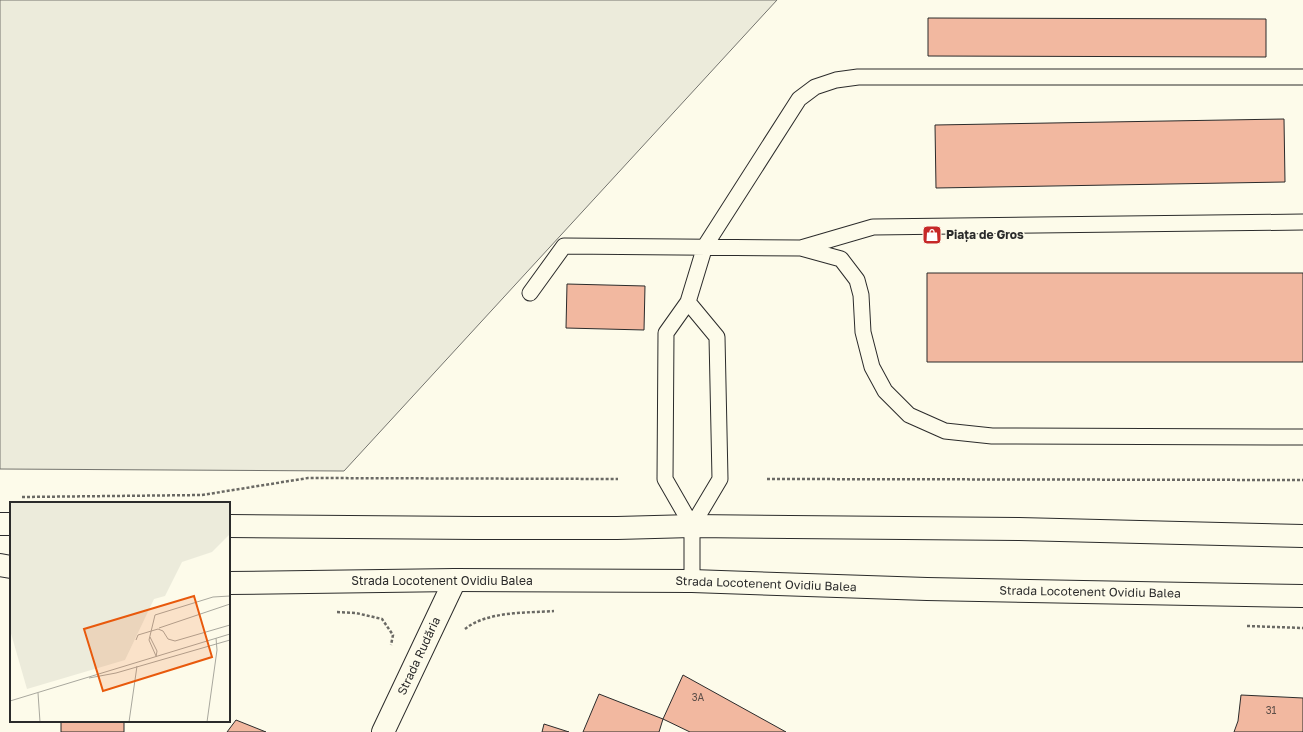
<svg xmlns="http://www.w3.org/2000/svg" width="1303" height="732" font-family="'Golos Text',sans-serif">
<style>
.green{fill:#ecebdb;stroke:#74746e}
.building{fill:#f2b8a0;stroke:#2b2b2b}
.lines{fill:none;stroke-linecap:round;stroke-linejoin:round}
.lane-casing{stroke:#2b2b2b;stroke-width:17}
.street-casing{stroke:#2b2b2b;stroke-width:24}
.primary-casing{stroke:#2b2b2b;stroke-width:24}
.path{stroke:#6a6964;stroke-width:2.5;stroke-dasharray:3 2;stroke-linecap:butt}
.lane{stroke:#fdfbea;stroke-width:15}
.street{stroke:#fdfbea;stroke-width:22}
.primary{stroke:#fdfbea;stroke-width:22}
.labels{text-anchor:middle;stroke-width:3;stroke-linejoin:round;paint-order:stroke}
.number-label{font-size:10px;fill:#5d4e48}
.poi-label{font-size:12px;font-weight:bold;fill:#2b2b2b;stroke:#fdfbea;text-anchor:start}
.street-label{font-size:12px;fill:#2b2b2b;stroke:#fdfbea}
.inset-road{fill:none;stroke:#a9a89e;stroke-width:1}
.view{fill:#e8590c;fill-opacity:0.15;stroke:#e8590c;stroke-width:2}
.inset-edge{fill:none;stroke:#2b2b2b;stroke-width:2}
</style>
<rect width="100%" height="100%" fill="#fdfbea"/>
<path class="green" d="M0,0h777l-433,471 -344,-2z"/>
<path class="building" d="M928,18l338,1v38l-338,-1z
M1284,119l1,63 -349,6 -1,-63z
M927,273h376v89h-376z
M567,284l78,2 -1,44 -78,-2z
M683,675l103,57h-96l-27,-13z
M599,694l64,25 -4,13h-76z
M1241,695l62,3v34h-69l4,-11z
M236,720l30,12h-39z
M61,721h63v11h-63z
M544,724l25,8h-27z"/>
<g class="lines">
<g class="lane-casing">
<path id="lane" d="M801,248l72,-21 430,-5
M530,293l34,-47 237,2 40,11 16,21 4,15 2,37 9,35 13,24 24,24 36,16 47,5 311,1
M688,302l29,35 3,142 -28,47
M692,581v-55l-27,-47 1,-146 22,-31 17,-56 94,-147 16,-12 21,-7 22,-3h445"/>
</g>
<g class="street-casing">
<path id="street" d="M383,732l72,-152"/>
</g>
<g class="primary-casing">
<path id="primary" d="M0,524h11
M229,526l247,2h141l75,-2 327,3 284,7
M0,565l11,2
M229,583l226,-3 237,1 235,8 376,7"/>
</g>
<path class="path" d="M767,479l536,1
M22,497l180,-2 106,-17 310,1
M337,612l19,1 26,6 11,16 -2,10
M1247,626l56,2
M465,629c22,-18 62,-16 89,-18"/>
<use href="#lane" class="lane"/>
<use href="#street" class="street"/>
<use href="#primary" class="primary"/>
</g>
<defs>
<g id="shop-square" transform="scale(1)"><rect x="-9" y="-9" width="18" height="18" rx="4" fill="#c62828" stroke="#fdfbea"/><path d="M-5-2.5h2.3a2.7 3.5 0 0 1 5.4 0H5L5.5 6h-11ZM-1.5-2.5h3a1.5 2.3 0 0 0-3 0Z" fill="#fff"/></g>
</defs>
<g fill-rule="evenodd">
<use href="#shop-square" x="932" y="235"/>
</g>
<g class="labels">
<g class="number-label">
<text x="698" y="701">3A</text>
<text x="1271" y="714">31</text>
</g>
<g class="poi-label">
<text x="946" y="239">Piața de Gros</text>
</g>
<g class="street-label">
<text x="442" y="585">Strada Locotenent Ovidiu Balea</text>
<text transform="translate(766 584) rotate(2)" y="4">Strada Locotenent Ovidiu Balea</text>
<text transform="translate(1090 592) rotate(1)" y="4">Strada Locotenent Ovidiu Balea</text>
<text transform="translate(419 656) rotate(-65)" y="4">Strada Rudăria</text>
</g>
</g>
<g transform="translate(10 502)">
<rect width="220" height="220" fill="#fdfbea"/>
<path d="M0,0h220v32l-18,18 -30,10 -17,34 -11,3 -29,61 -98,29 -17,-59z" fill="#ecebdb"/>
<path class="inset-road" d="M149,126l71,-24M140,135l7,14 -1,6M126,138l2,-5 20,-6 5,2 5,8 7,2 55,-16M146,154l-7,-16 6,-25 58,-18 17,-1M79,176l27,-5 114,-33M28,191l2,29M0,199l220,-67M119,220l8,-56M197,220l10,-72 -1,-12"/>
<path class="view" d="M184,94l18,61 -109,34 -19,-62z"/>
<rect width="220" height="220" class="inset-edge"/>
</g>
</svg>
